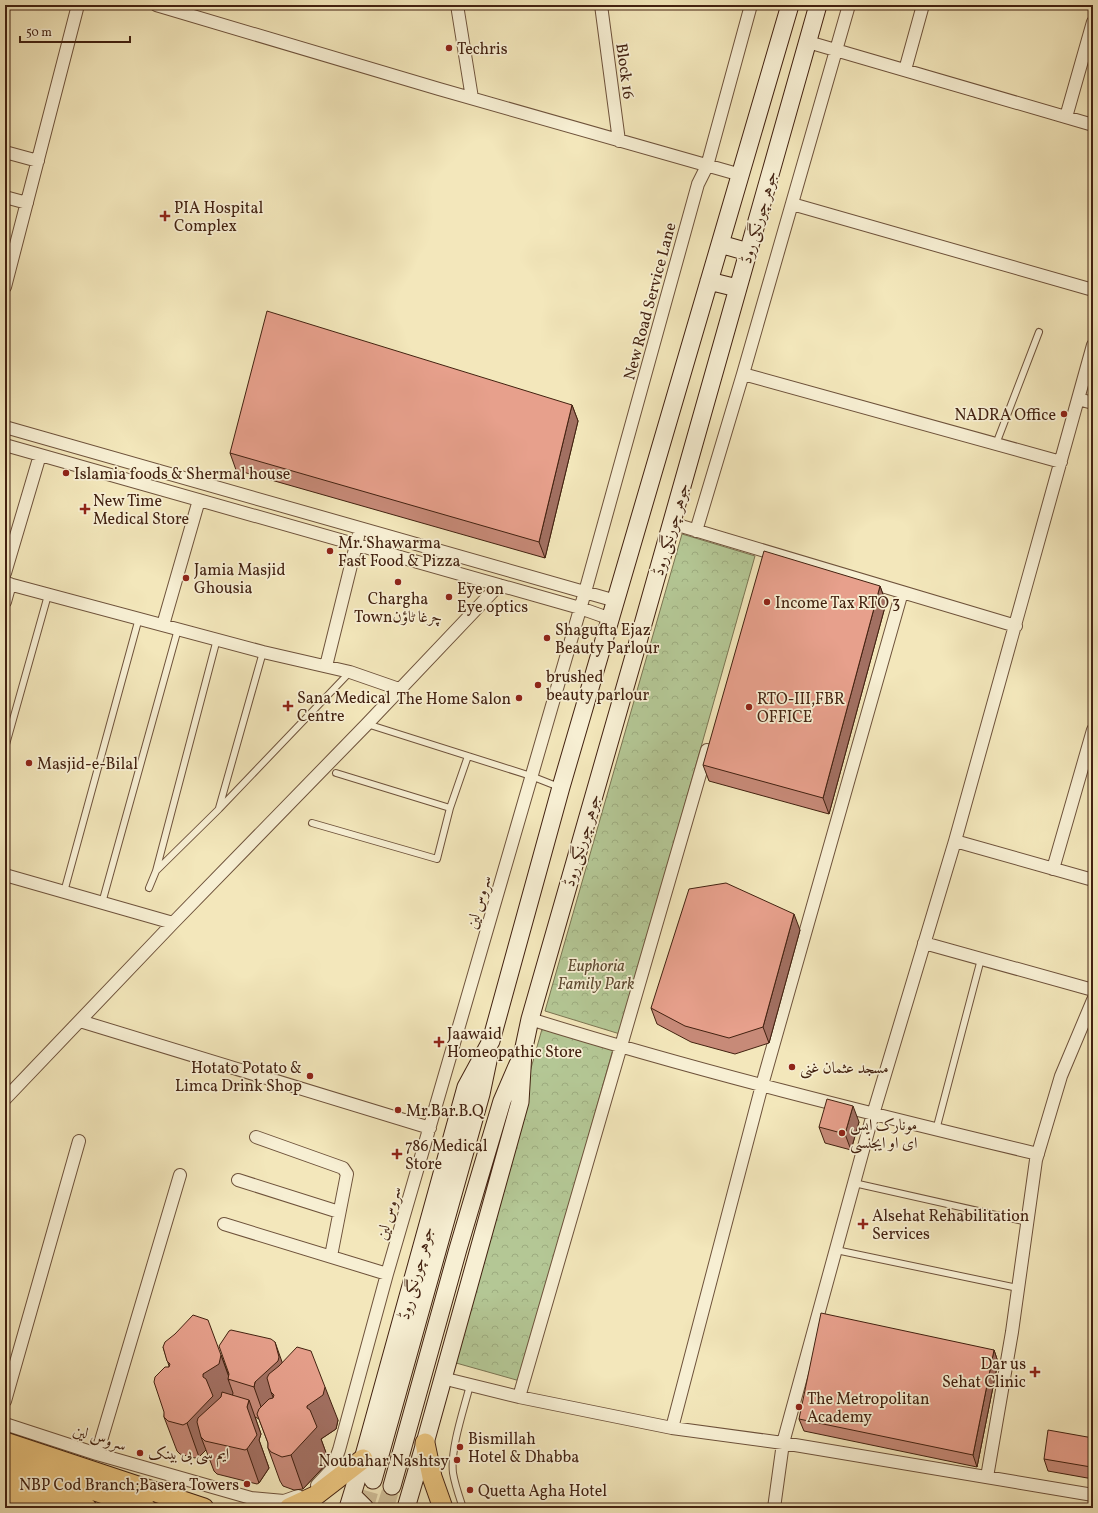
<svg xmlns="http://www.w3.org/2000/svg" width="1098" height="1513" font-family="Vollkorn,Amiri,serif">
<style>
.forest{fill:url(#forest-crowns);stroke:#7b7452}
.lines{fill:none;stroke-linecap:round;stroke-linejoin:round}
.secondary-tunnel{stroke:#d0bf99;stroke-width:17;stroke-dasharray:17 8;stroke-linecap:butt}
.service-casing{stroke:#6e523b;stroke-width:8}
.minor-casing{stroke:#6e523b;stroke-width:14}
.secondary-casing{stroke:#422110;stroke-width:19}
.primary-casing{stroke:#422110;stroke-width:21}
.service{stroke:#f7efd3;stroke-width:6}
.minor{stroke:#f7efd3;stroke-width:12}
.secondary{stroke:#f7efd3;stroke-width:17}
.primary{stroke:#eac47e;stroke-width:19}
.wall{fill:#c78a78;stroke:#422110}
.shaded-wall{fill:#a27062;stroke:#422110}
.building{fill:#e7a08c;stroke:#422110}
.poi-dot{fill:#8f2418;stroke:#f7efd3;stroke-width:1.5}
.labels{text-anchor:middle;stroke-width:3.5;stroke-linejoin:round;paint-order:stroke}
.poi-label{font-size:16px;fill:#422110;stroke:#f7efd3;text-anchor:start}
.street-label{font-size:16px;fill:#422110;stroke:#f7efd3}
.park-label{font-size:16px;font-style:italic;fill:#5e4a31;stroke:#f7efd3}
</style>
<defs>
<pattern id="forest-crowns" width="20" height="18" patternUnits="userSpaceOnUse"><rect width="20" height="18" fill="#b4c795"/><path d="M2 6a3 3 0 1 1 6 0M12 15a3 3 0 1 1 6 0" fill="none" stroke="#9cab7f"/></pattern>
</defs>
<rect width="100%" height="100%" fill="#f3e7bb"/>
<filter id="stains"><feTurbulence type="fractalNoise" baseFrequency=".005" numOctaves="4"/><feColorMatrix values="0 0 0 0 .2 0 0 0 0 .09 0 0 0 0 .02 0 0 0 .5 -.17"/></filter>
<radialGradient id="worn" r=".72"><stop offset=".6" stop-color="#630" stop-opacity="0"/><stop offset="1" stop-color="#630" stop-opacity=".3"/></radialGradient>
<path class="forest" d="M682,534l73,22 -135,478 -75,-23z
M542,1029l71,20 -93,332 -71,-20z"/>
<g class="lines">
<path class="secondary-tunnel" d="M365,1508l8,-28
M385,1508l7,-22"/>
<g class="service-casing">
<path id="service" d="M996,444l43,-112
M367,724l164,52 28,11
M5,748l43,-153
M336,773l114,35
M219,808l44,-156
M312,823l125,36 13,-51 18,-52
M156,871l63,-62 131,-137
M149,888l7,-17 61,-232
M64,892l75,-274
M102,903l76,-274
M936,1130l45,-171
M854,1183l173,39
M836,1250l182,38
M463,1508c-4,-12 -8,-23 -10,-35 -3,-24 11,-64 17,-88"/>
</g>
<g class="minor-casing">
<path id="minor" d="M156,5l283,84 302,86
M457,5l15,93
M601,5l18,136
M808,42l285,83
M905,70l18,-65
M1066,117l27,-95
M5,152l33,9
M5,197l22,6
M792,204l301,86
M5,287l73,-282
M743,374l318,88
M1078,399l15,4
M5,427l611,174
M5,445l575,163 31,11
M671,523l345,103
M696,531l47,-157 106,-369
M5,573l35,-118
M5,583l258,69 87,20 49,17
M5,602l5,-18
M163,625l36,-125
M326,666l32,-129
M955,841l138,39
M1053,869l40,-139
M5,875l168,48
M924,943l169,47
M530,1019c167,52 337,94 508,135
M80,1021l350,107
M5,1099l168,-176 194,-199 132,-139
M256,1137l87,31 4,6 -16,82
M238,1180l101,32
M224,1224l163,50
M442,1378l77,19 153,31 111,15 310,52
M519,1397l188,-647
M5,1401l74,-260
M5,1424l92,30 154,44 33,3 14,-5
M672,1428l90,-343 140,-493
M97,1454l83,-279
M987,1477l25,-145 24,-172 25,-84 32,-76
M317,1485l15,-16 7,-19 48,-176 198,-682 113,-408 9,-18 44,-161
M774,1508l9,-65 88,-322 84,-280 138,-496"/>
</g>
<g class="secondary-casing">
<path id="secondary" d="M720,244l28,8
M709,281l28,7
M373,1480l108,-386 8,-38
M392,1486l66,-237 44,-148 16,-37
M352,1495l13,13
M348,1508l15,-49 103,-372 25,-46 70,-254 229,-782
M406,1508l19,-65 95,-341 3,-50 7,-33 104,-363 184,-651"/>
</g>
<g class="primary-casing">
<path id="primary" d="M5,1442l199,66
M425,1443l7,34 11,31
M5,1461l141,47
M5,1481l82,27
M5,1497l38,11
M289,1508l26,-12 48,-37"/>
</g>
<use href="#service" class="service"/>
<use href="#minor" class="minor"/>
<use href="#secondary" class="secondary"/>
<use href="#primary" class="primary"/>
</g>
<path class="wall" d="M572,405l6,16 -33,137 -309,-88 -6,-17z
M880,586l6,17 -57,211 -120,-33 -6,-16z
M800,930l-31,113 -34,11 -44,-12 -34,-18 -6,-16z
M859,1122l-8,28 -26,-7 -6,-16z
M163,1347l58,8 8,21 53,-13 56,57 -2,9 -15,10 8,22 -26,28 -9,1 -11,-4 -3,-5 -12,-33v-5l-9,-24 -4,-2 6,17 -2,6 10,28 -10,15 -2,1 -40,-10 -3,-3 -8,-21 -7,7 -4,1 -15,-4 -3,-3 -13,-34 5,-51z
M994,1350l4,12 -21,105 -173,-36 -5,-12z
M1093,1438v41l-45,-8 -4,-12z"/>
<path class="shaded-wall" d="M572,405l6,16 -33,137 -6,-16z
M880,586l6,17 -57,211 -6,-16z
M794,914l6,16 -31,113 -6,-16z
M853,1106l6,16 -8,28 -6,-16z
M275,1342l12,34 -13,19 -3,-3 6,15 -11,14 -12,-34 1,-5z
M994,1350l4,12 -21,105 -4,-12z
M221,1355l9,25 -2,-1 5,14 -1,4 -31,40 5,13 -7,7 -12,-34 16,-49z
M325,1387l13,33 -2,9 -15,10 8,22 -26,28 -12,-34 16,-49z
M249,1400l12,34 -2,6 10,28 -10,15 -12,-34v-42z
M1093,1457v16l-2,-6z"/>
<path class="building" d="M267,311l305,94 -33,137 -309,-89z
M764,551l116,35 -57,212 -120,-33z
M726,883l68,31 -31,113 -34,11 -44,-12 -34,-18 38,-119z
M827,1099l26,7 -8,28 -26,-7z
M821,1313l173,37 -21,105 -174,-36z
M193,1315l15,5 13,35 -2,9 -16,10v3l3,2 7,17 -26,27 -4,2 -15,-4 -4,-4v-5l-10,-30 1,-5 10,-10h4l1,-3 -3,-3 -4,-14 2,-5 10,-8z
M231,1330l40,9 4,3 4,15 -1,4 -23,21 -1,5 -26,-8 1,-5 -10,-28 10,-15z
M297,1347l14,4 14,36 -2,8 -16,11v2l3,2 7,17 -26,28 -9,2 -11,-5 -3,-4v-5l-11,-29 2,-5 10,-10 4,-1 1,-3 -3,-3 -4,-14 2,-4 10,-8z
M222,1392l27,8 -2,7 10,28 -10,14 -2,1 -40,-9 -4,-4 -4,-15 1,-4 23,-21z
M1048,1430l45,8v19l-2,10 -47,-8z"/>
<g class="poi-dot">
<circle cx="449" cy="48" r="4"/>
<path d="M163 210h4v4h4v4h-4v4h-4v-4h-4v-4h4z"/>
<circle cx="1064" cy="414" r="4"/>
<circle cx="66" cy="473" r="4"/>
<path d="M83 503h4v4h4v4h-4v4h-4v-4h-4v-4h4z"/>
<circle cx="330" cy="551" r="4"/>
<circle cx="186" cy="578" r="4"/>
<circle cx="398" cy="582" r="4"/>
<circle cx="449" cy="597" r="4"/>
<circle cx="767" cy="602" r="4"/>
<circle cx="547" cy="638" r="4"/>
<circle cx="538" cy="685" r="4"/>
<circle cx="519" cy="698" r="4"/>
<path d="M286 700h4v4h4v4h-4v4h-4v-4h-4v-4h4z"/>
<circle cx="749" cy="707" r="4"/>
<circle cx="29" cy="763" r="4"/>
<path d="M437 1036h4v4h4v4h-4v4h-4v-4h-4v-4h4z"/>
<circle cx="792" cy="1067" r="4"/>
<circle cx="310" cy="1076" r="4"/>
<circle cx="398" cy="1110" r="4"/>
<circle cx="842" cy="1133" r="4"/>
<path d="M395 1148h4v4h4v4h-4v4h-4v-4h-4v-4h4z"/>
<path d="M861 1218h4v4h4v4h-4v4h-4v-4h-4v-4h4z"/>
<path d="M1033 1366h4v4h4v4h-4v4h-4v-4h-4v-4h4z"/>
<circle cx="799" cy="1407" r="4"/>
<circle cx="460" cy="1447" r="4"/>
<circle cx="140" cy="1453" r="4"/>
<circle cx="457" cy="1460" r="4"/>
<circle cx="247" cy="1484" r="4"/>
<circle cx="470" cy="1490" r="4"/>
</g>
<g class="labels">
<g class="poi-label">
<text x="457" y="54">Techris</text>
<text x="174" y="213">PIA Hospital<tspan x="174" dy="18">Complex</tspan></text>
<text x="1056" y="420" text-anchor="end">NADRA Office</text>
<text x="74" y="479">Islamia foods &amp; Shermal house</text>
<text x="93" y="506">New Time<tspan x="93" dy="18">Medical Store</tspan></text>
<text x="338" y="548">Mr. Shawarma<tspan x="338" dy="18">Fast Food &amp; Pizza</tspan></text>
<text x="194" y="575">Jamia Masjid<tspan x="194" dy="18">Ghousia</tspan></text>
<text x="457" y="594">Eye on<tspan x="457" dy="18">Eye optics</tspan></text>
<text x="398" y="604" text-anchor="middle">Chargha<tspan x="398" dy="18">Townچرغا ٹاؤن</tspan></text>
<text x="775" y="608">Income Tax RTO 3</text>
<text x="555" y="635">Shagufta Ejaz<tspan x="555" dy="18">Beauty Parlour</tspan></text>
<text x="546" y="682">brushed<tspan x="546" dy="18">beauty parlour</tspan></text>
<text x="297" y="703">Sana Medical<tspan x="297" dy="18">Centre</tspan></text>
<text x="511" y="704" text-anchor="end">The Home Salon</text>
<text x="757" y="704">RTO-III,FBR<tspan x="757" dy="18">OFFICE</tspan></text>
<text x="37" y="769">Masjid-e-Bilal</text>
<text x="447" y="1039">Jaawaid<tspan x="447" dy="18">Homeopathic Store</tspan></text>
<text x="302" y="1073" text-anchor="end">Hotato Potato &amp;<tspan x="302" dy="18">Limca Drink Shop</tspan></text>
<text x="800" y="1073">مسجد عثمان غنی</text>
<text x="406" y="1116">Mr.Bar.B.Q</text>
<text x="850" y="1130">مونارک ایس<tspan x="850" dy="18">ای او ایجنسی</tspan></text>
<text x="405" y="1151">786 Medical<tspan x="405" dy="18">Store</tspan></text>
<text x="872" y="1221">Alsehat Rehabilitation<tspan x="872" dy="18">Services</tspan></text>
<text x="1026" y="1369" text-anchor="end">Dar us<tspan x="1026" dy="18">Sehat Clinic</tspan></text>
<text x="807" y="1404">The Metropolitan<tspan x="807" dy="18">Academy</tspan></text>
<text x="468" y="1444">Bismillah<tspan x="468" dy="18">Hotel &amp; Dhabba</tspan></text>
<text x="148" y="1459">ایم سی بی بینک</text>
<text x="449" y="1466" text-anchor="end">Noubahar Nashtsy</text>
<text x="239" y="1490" text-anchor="end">NBP Cod Branch;Basera Towers</text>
<text x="478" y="1496">Quetta Agha Hotel</text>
</g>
<g class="street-label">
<text transform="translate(626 71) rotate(82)" y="6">Block 16</text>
<text transform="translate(758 217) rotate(-74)" y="6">جوہر چورنگی روڈ</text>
<text transform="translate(649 301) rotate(-75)" y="6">New Road Service Lane</text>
<text transform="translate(670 529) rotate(-74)" y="6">جوہر چورنگی روڈ</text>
<text transform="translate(581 840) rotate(-74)" y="6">جوہر چورنگی روڈ</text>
<text transform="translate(478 902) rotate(-74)" y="6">سروس لین</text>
<text transform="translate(388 1213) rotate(-74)" y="6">سروس لین</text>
<text transform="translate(415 1273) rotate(-75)" y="6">جوہر چورنگی روڈ</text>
<text transform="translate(100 1437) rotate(17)" y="6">سروس لین</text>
</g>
<g class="park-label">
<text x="596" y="971">Euphoria<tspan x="596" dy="18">Family Park</tspan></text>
</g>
</g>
<rect width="1098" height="1513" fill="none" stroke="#f3e7bb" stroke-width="20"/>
<rect x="6" y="6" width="1086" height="1501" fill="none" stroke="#422110" stroke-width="2"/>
<rect x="10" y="10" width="1078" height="1493" fill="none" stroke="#422110"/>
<path d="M20 36v6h110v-6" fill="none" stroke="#422110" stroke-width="2"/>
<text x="26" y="36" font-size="12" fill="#422110" stroke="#f7efd3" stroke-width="3" paint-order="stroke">50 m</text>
<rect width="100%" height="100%" filter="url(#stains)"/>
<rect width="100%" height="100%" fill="url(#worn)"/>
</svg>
